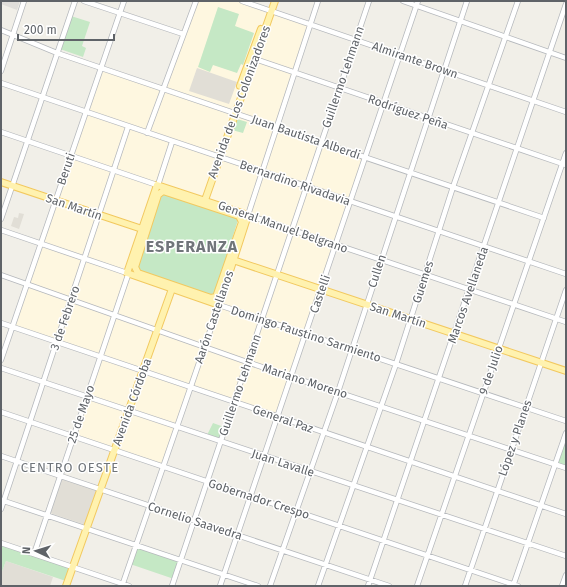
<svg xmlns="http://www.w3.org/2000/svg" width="567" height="587" font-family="'Fira Sans',sans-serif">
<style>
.commercial{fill:#fef7e0}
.industrial{fill:#e0deda}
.education{fill:#e1ded6}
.green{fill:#c5e8c5}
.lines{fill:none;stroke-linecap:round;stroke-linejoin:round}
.minor-casing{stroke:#b5b8bc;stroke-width:6}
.major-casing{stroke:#f2c960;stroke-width:8}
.minor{stroke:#fff;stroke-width:4.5}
.major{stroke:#fff2af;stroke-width:6}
.labels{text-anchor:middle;stroke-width:3;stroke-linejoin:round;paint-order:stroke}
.street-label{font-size:12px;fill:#5f6368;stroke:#fff}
.neighbourhood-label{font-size:13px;letter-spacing:1px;fill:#70757a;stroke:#fff}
.district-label{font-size:16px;font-weight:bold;letter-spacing:1px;fill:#70757a;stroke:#fff}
</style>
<rect width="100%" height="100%" fill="#f1efe8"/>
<path class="commercial" d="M196,1h46l68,23 -33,103 89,30 -88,260 -88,-29 -27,79 -90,-30 27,-80 -88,-30 88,-259 64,21z"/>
<path class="industrial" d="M1,1h19l-3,9 -16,-6z"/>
<path class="education" d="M197,68l40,14 -8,22 -40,-13z
M19,213l5,1 -5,15 -8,-3 3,-9 4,1z
M61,479l37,11 -12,35 -36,-12z
M6,561l47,16 -3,9h-49v-12z"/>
<path class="green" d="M218,7l21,7 -4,12 19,7 -11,32 -2,-1 -4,9 -24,-8 -3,7 -12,-5z
M71,16l19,6 -8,24 4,2 -3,9 -23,-8z
M237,119l10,3 -4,11 -11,-3z
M164,194l71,23 3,3 -23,74 -4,2 -72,-24 -2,-7 22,-67z
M213,423l11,4 -3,11 -3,1 -11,-4z
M566,433v35l-11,-4z
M1,543l70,23 -5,15 -60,-20 -5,13z
M136,546l45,15 -7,18 -44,-15z"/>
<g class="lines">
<g class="minor-casing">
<path id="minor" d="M84,1l99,33
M242,1l324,111
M318,1l-70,214 318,107
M403,1l163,57
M1,30l56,23 487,165
M252,58l314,107
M1,71l23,-70
M1,83l565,191
M1,132l156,53
M147,133l49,-132
M158,185l14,-43
M1,219l74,-218
M1,230l126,43
M1,275l246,87 319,106
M1,323l565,191
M1,360l123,-359
M1,368l565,188
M1,412l517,174
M1,456l388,130
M1,500l257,86
M1,509l127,-382
M1,543l128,43
M34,554l94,-279
M122,586l97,-281 347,116
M172,586l197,-585
M220,586l198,-585
M270,586l68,-194 129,-391
M318,586l78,-222 57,-177 65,-186
M368,586l198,-582
M417,586l149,-433
M465,586l101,-296
M513,586l53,-153
M562,586l4,-11"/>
</g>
<g class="major-casing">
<path id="major" d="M240,86l21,-57
M1,182l144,48
M157,185l91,30 -29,90 -92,-32z
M163,191l76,25 3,6 -26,75 -5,1 -73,-25 -3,-6 23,-72z
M204,203l71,-202
M230,259l336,112
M66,586l107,-300"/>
</g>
<use href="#minor" class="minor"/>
<use href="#major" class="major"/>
</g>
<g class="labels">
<g class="street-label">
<text transform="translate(415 60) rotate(19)" y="4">Almirante Brown</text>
<text transform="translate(343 77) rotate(-71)" y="4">Guillermo Lehmann</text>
<text transform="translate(239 102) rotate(-70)" y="4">Avenida de Los Colonizadores</text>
<text transform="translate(408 112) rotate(19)" y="4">Rodríguez Peña</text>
<text transform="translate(306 137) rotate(19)" y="4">Juan Bautista Alberdi</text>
<text transform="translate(66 169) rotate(-71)" y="4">Beruti</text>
<text transform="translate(295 183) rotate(19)" y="4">Bernardino Rivadavia</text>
<text transform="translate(74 207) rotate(19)" y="4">San Martín</text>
<text transform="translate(283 227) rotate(19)" y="4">General Manuel Belgrano</text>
<text transform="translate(377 271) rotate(-72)" y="4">Cullen</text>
<text transform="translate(423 282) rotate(-72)" y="4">Guemes</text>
<text transform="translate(320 294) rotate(-71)" y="4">Castelli</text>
<text transform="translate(468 295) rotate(-71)" y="4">Marcos Avellaneda</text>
<text transform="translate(398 315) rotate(18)" y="4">San Martín</text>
<text transform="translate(214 317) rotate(-71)" y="4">Aarón Castellanos</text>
<text transform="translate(65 318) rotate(-71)" y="4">3 de Febrero</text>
<text transform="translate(306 334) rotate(18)" y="4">Domingo Faustino Sarmiento</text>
<text transform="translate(491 370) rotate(-71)" y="4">9 de Julio</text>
<text transform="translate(305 381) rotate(18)" y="4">Mariano Moreno</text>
<text transform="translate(240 385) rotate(-71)" y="4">Guillermo Lehmann</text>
<text transform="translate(132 402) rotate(-70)" y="4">Avenida Córdoba</text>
<text transform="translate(81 414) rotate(-71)" y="4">25 de Mayo</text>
<text transform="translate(283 419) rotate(19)" y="4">General Paz</text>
<text transform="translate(515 438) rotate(-71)" y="4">López y Planes</text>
<text transform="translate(283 463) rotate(18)" y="4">Juan Lavalle</text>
<text transform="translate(259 499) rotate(18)" y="4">Gobernador Crespo</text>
<text transform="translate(195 521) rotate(18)" y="4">Cornelio Saavedra</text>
</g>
<g class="neighbourhood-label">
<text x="70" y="472">CENTRO OESTE</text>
</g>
<g class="district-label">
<text x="192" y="252">ESPERANZA</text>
</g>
</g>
<rect width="567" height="587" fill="none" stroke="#5f6368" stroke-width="4"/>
<g transform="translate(36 551) rotate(274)" stroke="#ffffff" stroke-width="3" paint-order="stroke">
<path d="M0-3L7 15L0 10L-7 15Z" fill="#5f6368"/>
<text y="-6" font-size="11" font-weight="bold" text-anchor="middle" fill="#5f6368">N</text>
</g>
<path d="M18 34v6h96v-6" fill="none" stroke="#5f6368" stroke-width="2"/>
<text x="24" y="34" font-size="12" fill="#5f6368" stroke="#ffffff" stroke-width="3" paint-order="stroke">200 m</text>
</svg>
